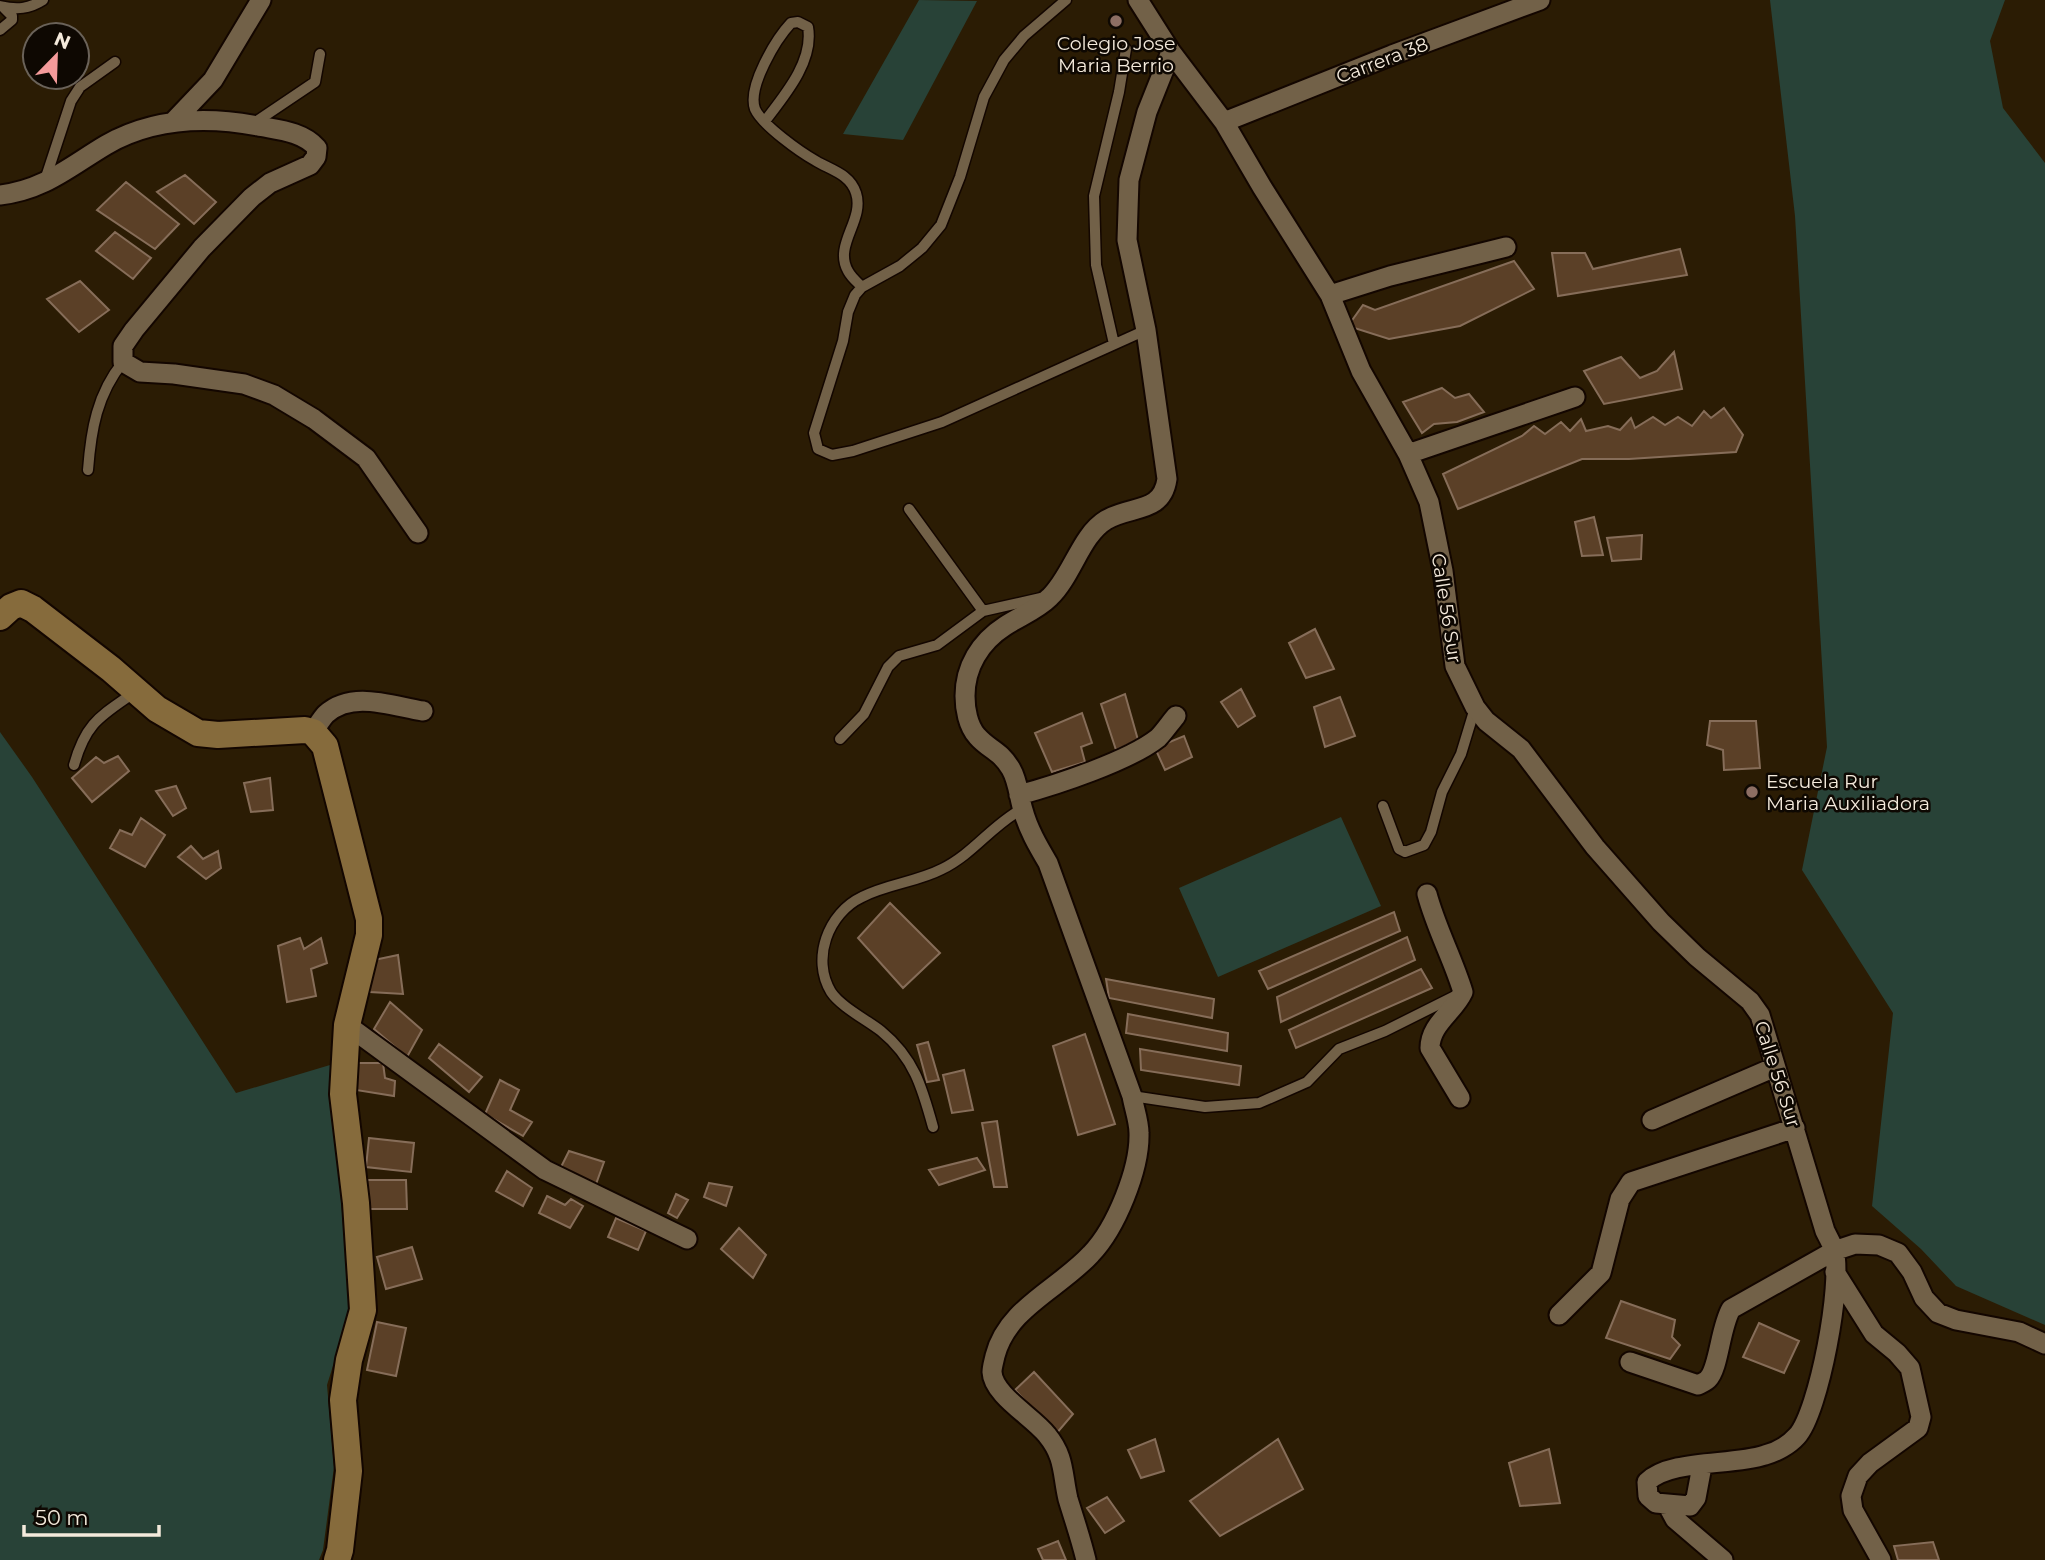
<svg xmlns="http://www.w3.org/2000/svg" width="2045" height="1560" font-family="Montserrat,sans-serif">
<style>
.green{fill:#284237}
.building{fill:#5b4027;stroke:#866d59;stroke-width:2}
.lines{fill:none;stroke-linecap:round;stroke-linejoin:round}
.lane-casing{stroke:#130600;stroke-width:13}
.street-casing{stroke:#130600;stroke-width:23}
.secondary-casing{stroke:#130600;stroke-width:30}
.lane{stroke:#726148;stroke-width:10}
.street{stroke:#726148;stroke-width:19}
.secondary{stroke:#866b3c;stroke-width:26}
.education-dot{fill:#8d6e63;stroke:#0e0802;stroke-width:2.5}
.labels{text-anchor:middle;stroke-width:5;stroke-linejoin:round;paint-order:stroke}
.poi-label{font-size:19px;fill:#f4eadc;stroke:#0e0802}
.street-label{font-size:19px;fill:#f4eadc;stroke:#0e0802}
</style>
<rect width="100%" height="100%" fill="#2b1c04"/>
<path class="green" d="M919,0l58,1 -74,139 -60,-6z
M1770,0h235l-15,41 13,67 42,55v1162l-89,-39 -35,-37 -49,-43 21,-193 -91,-143 25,-123 -32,-531z
M0,732l32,45 204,316 94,-28 20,246 -23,74 7,82 -11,83 -4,10h-319z
M1341,817l40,89 -163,71 -39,-89z"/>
<path class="building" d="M185,175l31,27 -22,22 -37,-32z
M126,182l53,42 -24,25 -58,-39z
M115,232l36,26 -18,21 -37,-28z
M1680,249l7,26 -129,21 -6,-43h33l8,16z
M1514,261l20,28 -74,37 -71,13 -41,-13 15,-21 12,5z
M80,281l29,29 -30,22 -32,-33z
M1674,352l8,37 -78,15 -20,-33 37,-14 19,21 17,-7z
M1442,388l13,10 14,-4 15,18 -27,10 -23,2 -12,9 -19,-31z
M1724,408l19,27 -7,17 -107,7h-47l-124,50 -15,-35 79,-38 12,-10 11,8 16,-12 9,9 11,-12 5,12 22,-5 12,4 11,-12 4,10 18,-11 12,8 13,-8 14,9 12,-15 7,7z
M1594,517l9,38 -21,1 -7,-34z
M1642,535l-1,24 -29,2 -5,-23z
M1315,629l19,40 -28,9 -17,-35z
M1241,689l14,27 -17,11 -17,-25z
M1125,694l13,46 -22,10 -15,-46z
M1340,697l15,39 -30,11 -11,-40z
M1082,713l10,30 -11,4 4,15 -33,10 -17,-39z
M1710,721h46l4,47 -36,2 -1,-20 -16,-5z
M1184,736l8,21 -27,13 -10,-22z
M118,756l11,15 -37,31 -20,-24 24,-21 8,6z
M270,778l3,32 -22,2 -7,-29z
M176,786l10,22 -13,8 -17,-25z
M141,818l24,17 -20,32 -35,-19 10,-18 12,5z
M191,846l12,13 15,-8 3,17 -15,11 -28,-22z
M890,903l50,50 -37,35 -45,-50z
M1394,912l6,19 -132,58 -9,-18z
M1407,937l8,23 -134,62 -4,-25z
M300,938l4,11 17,-11 6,25 -16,6 5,27 -29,6 -9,-56z
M398,955l5,39 -33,-2 -1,-31z
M1421,969l11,19 -136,60 -7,-18z
M1106,979l108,20 -2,19 -103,-20z
M390,1002l32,28 -15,27 -33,-28z
M1128,1014l100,19 -1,18 -101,-18z
M1085,1034l30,90 -37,11 -25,-89z
M928,1042l11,38 -12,2 -10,-37z
M439,1044l43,33 -13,15 -40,-34z
M1140,1049l101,17 -2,19 -98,-15z
M355,1063h28l2,15 10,3 -1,15 -38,-6z
M964,1070l9,40 -21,3 -9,-38z
M500,1080l19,10 -9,20 22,12 -9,14 -38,-22z
M997,1121l10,66h-13l-12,-64z
M369,1138l45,5 -3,29 -45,-5z
M569,1151l35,11 -8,22 -35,-17z
M977,1158l8,12 -46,15 -10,-15z
M507,1171l25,17 -9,18 -27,-15z
M365,1180h41l1,29h-41z
M709,1183l23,4 -6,19 -22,-9z
M676,1194l12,6 -11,18 -9,-5z
M547,1196l18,9 6,-6 12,7 -13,22 -31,-15z
M616,1218l30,13 -8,19 -30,-13z
M739,1228l27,27 -13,23 -32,-29z
M412,1247l10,32 -36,10 -9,-32z
M1621,1301l54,19 -3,17 8,8 -10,14 -64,-21z
M377,1322l29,6 -10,48 -29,-6z
M1759,1323l40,18 -15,32 -41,-16z
M1034,1372l39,42 -17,20 -41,-44z
M1155,1439l9,32 -23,7 -13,-28z
M1278,1439l25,50 -83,47 -30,-35z
M1549,1449l11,54 -40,3 -11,-43z
M1107,1497l17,24 -19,12 -18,-25z
M1058,1541l8,19h-23l-5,-11z
M1933,1542l6,18h-41l-4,-14z"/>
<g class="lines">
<g class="lane-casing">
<path id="lane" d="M1066,0l-42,36 -20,24 -20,37 -24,80 -19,48 -19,23 -22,18 -38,21 -7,8 -7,17 -5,29 -29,92 4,16 14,6 21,-4 89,-29 204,-92
M0,6c17,4 29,3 43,-6
M0,30l12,-10v-4l-8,-8
M765,121c20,-26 49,-60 43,-94l-10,-5 -7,1c-15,16 -44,64 -36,86 7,16 45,43 61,52 15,9 34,13 40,32 9,27 -23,52 -8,78 3,6 9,11 14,16
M254,123l61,-41 5,-28
M45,180l26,-79 9,-14 35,-25
M1114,344l-18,-79 -2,-69 25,-104 7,-43
M88,470c3,-40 9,-76 35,-108
M909,509l74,102
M840,739l24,-25 24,-47 11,-11 38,-11 46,-34 58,-13
M74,765c12,-43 27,-49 61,-73
M1383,806l16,43 6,3 19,-7 7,-13 11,-40 19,-38 14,-46
M1132,1096l73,11 54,-4 48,-21 32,-33 46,-18 72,-36
M933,1127c-11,-40 -19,-69 -52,-96 -14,-11 -40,-24 -50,-39 -20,-33 -3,-79 31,-95 25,-13 55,-15 80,-28 31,-15 50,-44 80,-60"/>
</g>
<g class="street-casing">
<path id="street" d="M1138,0l33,52 53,70 38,65 68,108 31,76 47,83 21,48 14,69 12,95 20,41 11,14 35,28 74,98 66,75 36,35 53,44 10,14 65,216c3,6 7,13 9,19 9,32 -15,162 -37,186 -8,9 -21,16 -32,19 -33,11 -95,4 -118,27l1,14 8,7 34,3 6,-8 6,-32
M175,120l38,-40 48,-80
M1224,122l168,-67 148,-55
M0,195c44,-5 69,-28 106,-50 47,-27 99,-29 152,-19 20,4 44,5 59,22l-1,9 -6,8 -40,18 -18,14 -50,51 -68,82 -11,16v16l17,10 34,2 70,10 30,11 40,24 52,39 52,75
M1330,295l60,-19 116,-29
M1408,454l167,-57
M313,732c4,-5 8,-13 13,-18 26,-24 66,-8 97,-3
M1019,795c37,-10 110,-34 139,-57 6,-6 12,-15 18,-22
M1427,894c9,34 26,65 36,98 -9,20 -33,32 -33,56l30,50
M347,1025l198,145 142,69
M1652,1120l123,-53
M1835,1272l39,62 23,19 13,15 11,49 -3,11 -48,35 -12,13 -7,20 2,14 28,50
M1559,1315l42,-42 19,-74 11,-17 164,-54
M1630,1362l68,23c2,-1 9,-4 10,-6 11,-11 12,-51 23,-70l103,-58 21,-7 24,1 19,8 14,19 12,26 14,15 18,7 63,12 26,12
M1668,1506l7,13 48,41
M1086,1560c-5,-21 -12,-41 -18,-61 -6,-26 -3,-42 -21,-64 -14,-18 -54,-40 -55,-63 0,-5 2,-11 3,-16 12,-48 64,-67 96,-102 25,-26 49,-85 48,-121 0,-12 -5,-25 -7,-37l-84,-233c-10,-17 -20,-34 -25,-53 -4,-13 -5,-29 -12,-41 -11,-19 -22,-19 -34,-33 -9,-10 -12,-27 -12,-40 0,-29 15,-54 40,-70 15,-10 32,-16 45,-29 22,-21 31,-62 56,-77 25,-15 56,-6 61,-41l-21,-149 -19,-90 2,-60 18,-68 24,-60"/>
</g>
<g class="secondary-casing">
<path id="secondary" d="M0,617l11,-10 10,-4 12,6 78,60 46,40 41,24 20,2 87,-5 8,2 12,14 44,173v16l-22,90 -4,69 13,109 7,107 -14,50 -6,40 6,71 -9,79 -3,10"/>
</g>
<use href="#lane" class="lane"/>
<use href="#street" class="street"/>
<use href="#secondary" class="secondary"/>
</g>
<g class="education-dot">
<circle cx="1116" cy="21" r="7"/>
<circle cx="1752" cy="792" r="7"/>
</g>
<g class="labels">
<g class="poi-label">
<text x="1116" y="50">Colegio Jose<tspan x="1116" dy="22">Maria Berrio</tspan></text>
<text x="1766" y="788" text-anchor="start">Escuela Rur<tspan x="1766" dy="22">Maria Auxiliadora</tspan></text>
</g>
<g class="street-label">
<text transform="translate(1382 60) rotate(-21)" y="7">Carrera 38</text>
<text transform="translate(1447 608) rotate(81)" y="7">Calle 56 Sur</text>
<text transform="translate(1778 1074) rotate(72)" y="7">Calle 56 Sur</text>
</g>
</g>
<g transform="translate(56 56) rotate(23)"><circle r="33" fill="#0e0802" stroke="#6a6259" stroke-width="2"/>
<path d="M0-5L12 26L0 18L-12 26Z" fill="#f59b9b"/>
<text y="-10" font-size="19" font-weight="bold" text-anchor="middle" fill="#f4eadc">N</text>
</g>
<path d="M24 1525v10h135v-10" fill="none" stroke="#f4eadc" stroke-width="3.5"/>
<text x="35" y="1525" font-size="21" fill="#f4eadc" stroke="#0e0802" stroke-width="5" paint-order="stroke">50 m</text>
</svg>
